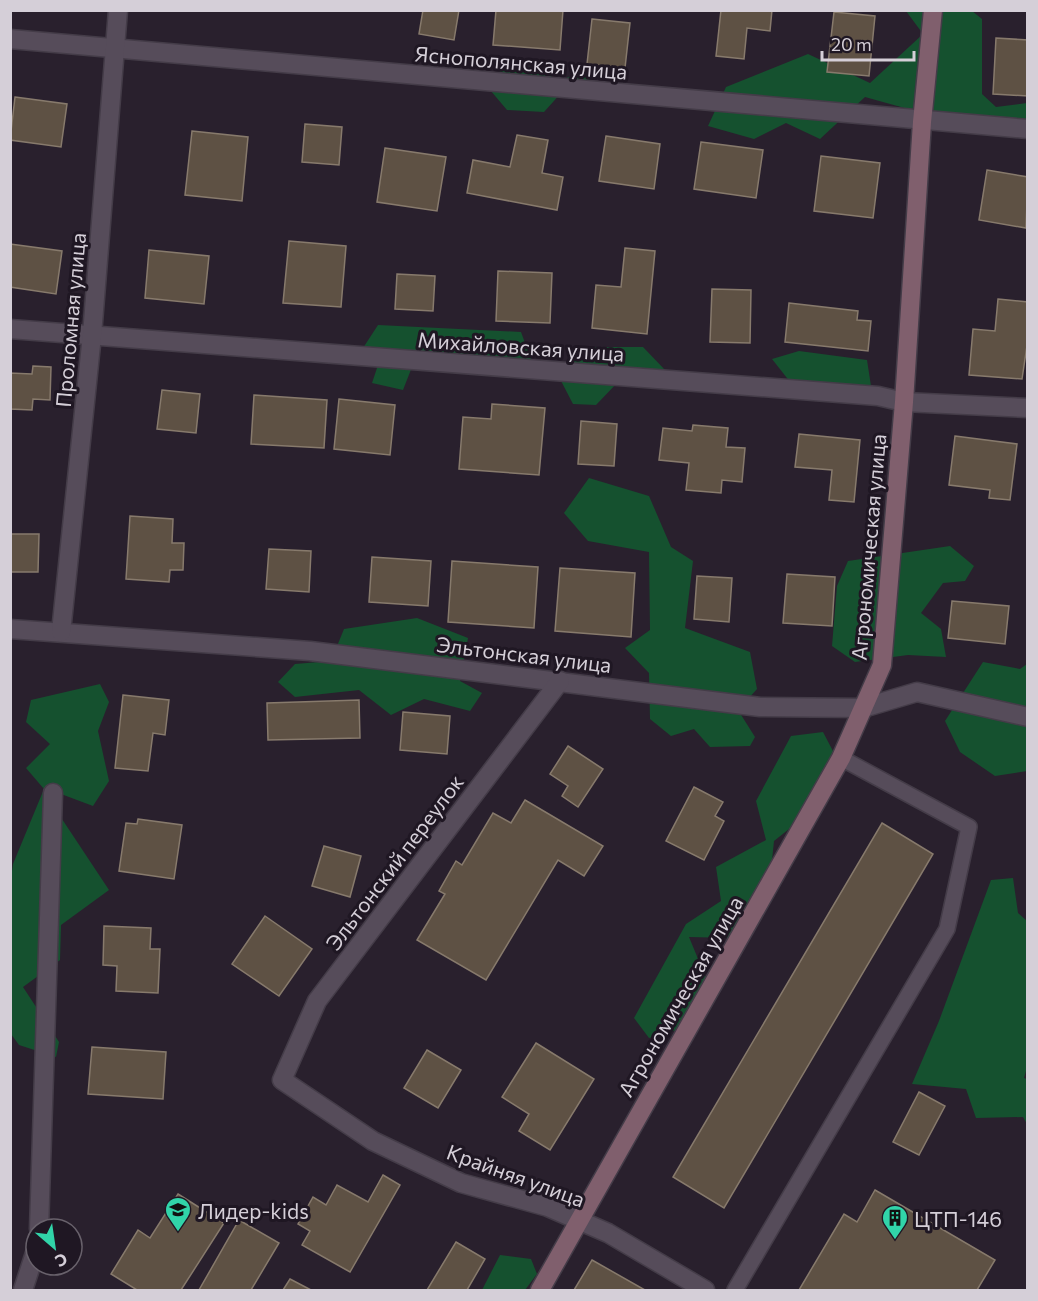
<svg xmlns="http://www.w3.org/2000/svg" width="1038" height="1301" font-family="Commissioner,sans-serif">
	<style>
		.green { fill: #15512f }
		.building { fill: #5e5144; stroke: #877a6c; stroke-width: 1.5 }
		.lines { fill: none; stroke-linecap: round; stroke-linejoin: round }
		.lane-casing { stroke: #443c48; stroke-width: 18 }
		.street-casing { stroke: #443c48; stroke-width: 21 }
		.secondary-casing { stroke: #443c48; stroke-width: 21 }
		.lane { stroke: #564c5a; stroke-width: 15 }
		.street { stroke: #564c5a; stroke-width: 18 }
		.secondary { stroke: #805f6d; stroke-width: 18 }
		.labels { text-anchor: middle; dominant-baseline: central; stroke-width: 6; stroke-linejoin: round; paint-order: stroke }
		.street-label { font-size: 21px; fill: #d5cfd8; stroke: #1f1723 }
		.poi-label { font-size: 21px; fill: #d5cfd8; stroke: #1f1723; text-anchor: start }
	</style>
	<rect width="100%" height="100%" fill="#29202d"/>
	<g class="green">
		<polygon points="906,11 972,11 982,19 982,94 996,107 1027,103 1027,131 991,117 944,119 865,97 820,139 786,123 754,139 708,126 726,87 808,54 870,83 923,34"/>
		<polygon points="508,65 544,68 557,82 580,72 601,89 562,92 544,112 507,110 485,84"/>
		<polygon points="378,325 521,332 532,362 412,367 403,390 372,383 378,365 363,348"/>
		<polygon points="580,347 643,347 666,371 618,382 596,405 573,404 559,377"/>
		<polygon points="799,351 867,360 871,386 842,402 802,397 772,359"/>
		<polygon points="589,478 649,496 671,547 693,561 685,628 750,652 757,689 738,710 755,737 750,746 710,747 694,729 671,736 650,719 649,673 625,648 650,630 649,552 588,541 564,513"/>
		<polygon points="950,546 974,566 965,581 943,583 921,613 941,629 946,657 908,655 855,662 832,646 837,586 848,561"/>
		<polygon points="417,618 468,638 460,681 482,693 470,711 424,699 391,715 359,690 295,697 278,682 295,664 331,661 344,629"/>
		<polygon points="983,662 1020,669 1027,664 1027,771 995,776 960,752 945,721"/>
		<polygon points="100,684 109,702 98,731 109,781 93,806 61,794 60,816 109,890 61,925 60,960 23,987 59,1042 56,1057 19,1045 11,1034 11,878 13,864 44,789 26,768 50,744 26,722 31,700"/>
		<polygon points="823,732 834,753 799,821 774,841 771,870 731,938 689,937 706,978 677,1030 649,1038 634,1018 686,924 721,901 716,867 766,840 756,801 791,736"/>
		<polygon points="1013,878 1018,913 1027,921 1028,1064 1024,1078 1027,1079 1027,1124 1023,1117 976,1118 966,1089 912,1084 939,1021 991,880"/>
		<polygon points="500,1255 531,1259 537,1274 525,1290 482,1290"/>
	</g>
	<g class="building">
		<polygon points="423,10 459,10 454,40 419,34"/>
		<polygon points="496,10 563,10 560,50 493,45"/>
		<polygon points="721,10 772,10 770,31 747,28 744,59 716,56"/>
		<polygon points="834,12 875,16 869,76 827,72"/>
		<polygon points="592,19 630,23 625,68 587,64"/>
		<polygon points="996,38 1028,40 1028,96 993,94"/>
		<polygon points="15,97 67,104 61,147 10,140"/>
		<polygon points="305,124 342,127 339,165 302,162"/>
		<polygon points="192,131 248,137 242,201 185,195"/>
		<polygon points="517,135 548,140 542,173 563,177 557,210 467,193 473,160 510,167"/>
		<polygon points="606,136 660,144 654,189 599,181"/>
		<polygon points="701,142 763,150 756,198 694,189"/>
		<polygon points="385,148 446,157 437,211 377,202"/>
		<polygon points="821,156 880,163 873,218 814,211"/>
		<polygon points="987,170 1028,177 1026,228 979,220"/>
		<polygon points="289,241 346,246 341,307 283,303"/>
		<polygon points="10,244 62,251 56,294 10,287"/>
		<polygon points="625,248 655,251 647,334 592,328 596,285 621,287"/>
		<polygon points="149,250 209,256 204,304 145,298"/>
		<polygon points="498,271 552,273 550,323 496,321"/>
		<polygon points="397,274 435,276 433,311 395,309"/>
		<polygon points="712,289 751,290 750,343 710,342"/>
		<polygon points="998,299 1028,302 1028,339 1022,379 969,375 973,329 995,331"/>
		<polygon points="789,303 858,311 857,320 871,321 868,351 785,342"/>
		<polygon points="33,366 51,367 50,400 33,399 32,410 10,409 10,373 32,374"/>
		<polygon points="162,390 200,394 196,433 157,429"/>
		<polygon points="254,395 327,400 324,448 251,444"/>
		<polygon points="339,399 395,405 390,455 334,449"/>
		<polygon points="492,404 545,408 539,475 459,469 463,417 491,419"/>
		<polygon points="581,421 617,424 614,466 578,464"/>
		<polygon points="693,425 728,428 726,447 745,448 742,482 722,480 721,493 686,490 689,463 659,460 663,428 692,431"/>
		<polygon points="799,434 860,440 854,502 829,500 832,470 795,467"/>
		<polygon points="955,436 1017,444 1010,500 989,498 990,490 949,485"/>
		<polygon points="130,516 173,519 172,543 184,543 183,570 170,570 169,582 126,579"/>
		<polygon points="10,534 39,534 38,572 10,572"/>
		<polygon points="269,549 311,551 309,592 266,589"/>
		<polygon points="372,557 431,561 428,606 369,602"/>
		<polygon points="452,561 538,567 534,628 448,622"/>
		<polygon points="560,568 635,573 631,637 555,631"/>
		<polygon points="787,574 835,577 832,626 783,623"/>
		<polygon points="697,576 732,578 729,622 694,619"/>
		<polygon points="952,601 1009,606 1005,644 948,638"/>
		<polygon points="123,695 169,700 165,735 153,733 148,771 115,768"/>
		<polygon points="359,700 360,738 268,740 267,703"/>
		<polygon points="403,712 450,716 447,754 400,750"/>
		<polygon points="568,746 603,769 578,807 562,796 568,786 550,774"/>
		<polygon points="694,787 723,802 715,816 724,821 704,860 666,841"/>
		<polygon points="525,800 603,846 584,876 558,860 486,980 417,940 445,894 439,891 456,861 462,865 493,813 511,823"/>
		<polygon points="138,819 182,825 174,879 119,871 126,823 137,824"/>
		<polygon points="882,823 933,854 724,1208 673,1177"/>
		<polygon points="324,846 361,856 350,897 312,886"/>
		<polygon points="265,916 312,949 279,996 232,964"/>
		<polygon points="104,926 151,928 150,949 160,949 158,993 116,991 117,966 103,965"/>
		<polygon points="536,1043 594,1079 550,1150 519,1131 529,1114 502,1097"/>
		<polygon points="92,1047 166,1052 163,1099 88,1094"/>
		<polygon points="427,1050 461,1070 438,1108 404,1088"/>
		<polygon points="919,1092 945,1106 919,1155 893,1142"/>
		<polygon points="383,1175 400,1185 350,1272 302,1245 310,1231 298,1224 313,1197 326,1205 337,1185 368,1202"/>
		<polygon points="875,1190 995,1260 977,1290 799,1290 844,1214 857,1222"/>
		<polygon points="178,1194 224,1223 181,1290 137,1290 111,1274 138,1230 150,1238"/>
		<polygon points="239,1220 279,1243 251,1290 199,1290"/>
		<polygon points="456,1242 485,1259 467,1290 427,1290"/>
		<polygon points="592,1260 645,1290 574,1290"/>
		<polygon points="290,1279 311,1290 283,1290"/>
	</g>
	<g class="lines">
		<defs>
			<polyline id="lane" points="735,1290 947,929 969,827 841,758"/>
			<g id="street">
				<polyline points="10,39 1028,129"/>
				<polyline points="10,329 878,396 904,402 1028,408"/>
				<polyline points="10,629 310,651 760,707 863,708 917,692 1028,717"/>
				<polyline points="61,632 92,335 118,10"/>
				<polyline points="560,681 317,1001 282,1080 373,1141 461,1183 548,1207 608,1233 705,1290"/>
				<polyline points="39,1229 53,793"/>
				<polyline points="23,1290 36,1250"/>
			</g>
			<polyline id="secondary" points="540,1290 841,758 882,665 904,402 922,122 933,10"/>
		</defs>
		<use href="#lane" class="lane-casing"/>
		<use href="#street" class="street-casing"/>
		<use href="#secondary" class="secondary-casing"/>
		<use href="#lane" class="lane"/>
		<use href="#street" class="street"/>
		<use href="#secondary" class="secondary"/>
	</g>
	<defs>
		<symbol id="school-pin" viewBox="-11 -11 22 30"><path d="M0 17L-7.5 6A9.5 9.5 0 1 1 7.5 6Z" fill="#31d4a9" stroke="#1f1723"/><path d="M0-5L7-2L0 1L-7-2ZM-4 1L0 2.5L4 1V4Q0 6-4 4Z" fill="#111"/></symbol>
		<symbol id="building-pin" viewBox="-11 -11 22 30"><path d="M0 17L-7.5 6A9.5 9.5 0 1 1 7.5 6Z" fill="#31d4a9" stroke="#1f1723"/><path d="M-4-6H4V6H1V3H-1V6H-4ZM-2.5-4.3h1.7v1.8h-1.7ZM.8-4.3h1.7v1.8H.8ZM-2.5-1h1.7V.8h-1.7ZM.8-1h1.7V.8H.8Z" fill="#111"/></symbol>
	</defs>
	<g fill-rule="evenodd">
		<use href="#school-pin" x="163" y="1195" width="30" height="40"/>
		<use href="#building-pin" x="880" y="1203" width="30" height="40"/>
	</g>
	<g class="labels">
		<g class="street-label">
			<text transform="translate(521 62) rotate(5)">Яснополянская улица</text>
			<text transform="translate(70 320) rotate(-85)">Проломная улица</text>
			<text transform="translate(521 346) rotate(4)">Михайловская улица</text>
			<text transform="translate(868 547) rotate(-85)">Агрономическая улица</text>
			<text transform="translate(524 654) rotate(7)">Эльтонская улица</text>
			<text transform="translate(394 862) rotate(-53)">Эльтонский переулок</text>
			<text transform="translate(680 996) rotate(-60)">Агрономическая улица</text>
			<text transform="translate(516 1175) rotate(20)">Крайняя улица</text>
		</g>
		<g class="poi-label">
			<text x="198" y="1210">Лидер-kids</text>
			<text x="914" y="1218">ЦТП-146</text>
		</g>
	</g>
	<rect width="1038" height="1301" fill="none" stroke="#d5cfd8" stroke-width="24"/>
	<g transform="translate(54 1247) rotate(151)"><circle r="28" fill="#1f1723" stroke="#68616b" stroke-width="1.5"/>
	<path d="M0-4.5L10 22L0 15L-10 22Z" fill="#31d4a9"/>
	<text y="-9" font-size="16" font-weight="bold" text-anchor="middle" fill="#d5cfd8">С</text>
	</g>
	<path d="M822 51v9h92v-9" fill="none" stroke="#d5cfd8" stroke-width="3"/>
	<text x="831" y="51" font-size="18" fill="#d5cfd8" stroke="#1f1723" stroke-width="4.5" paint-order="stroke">20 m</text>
</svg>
